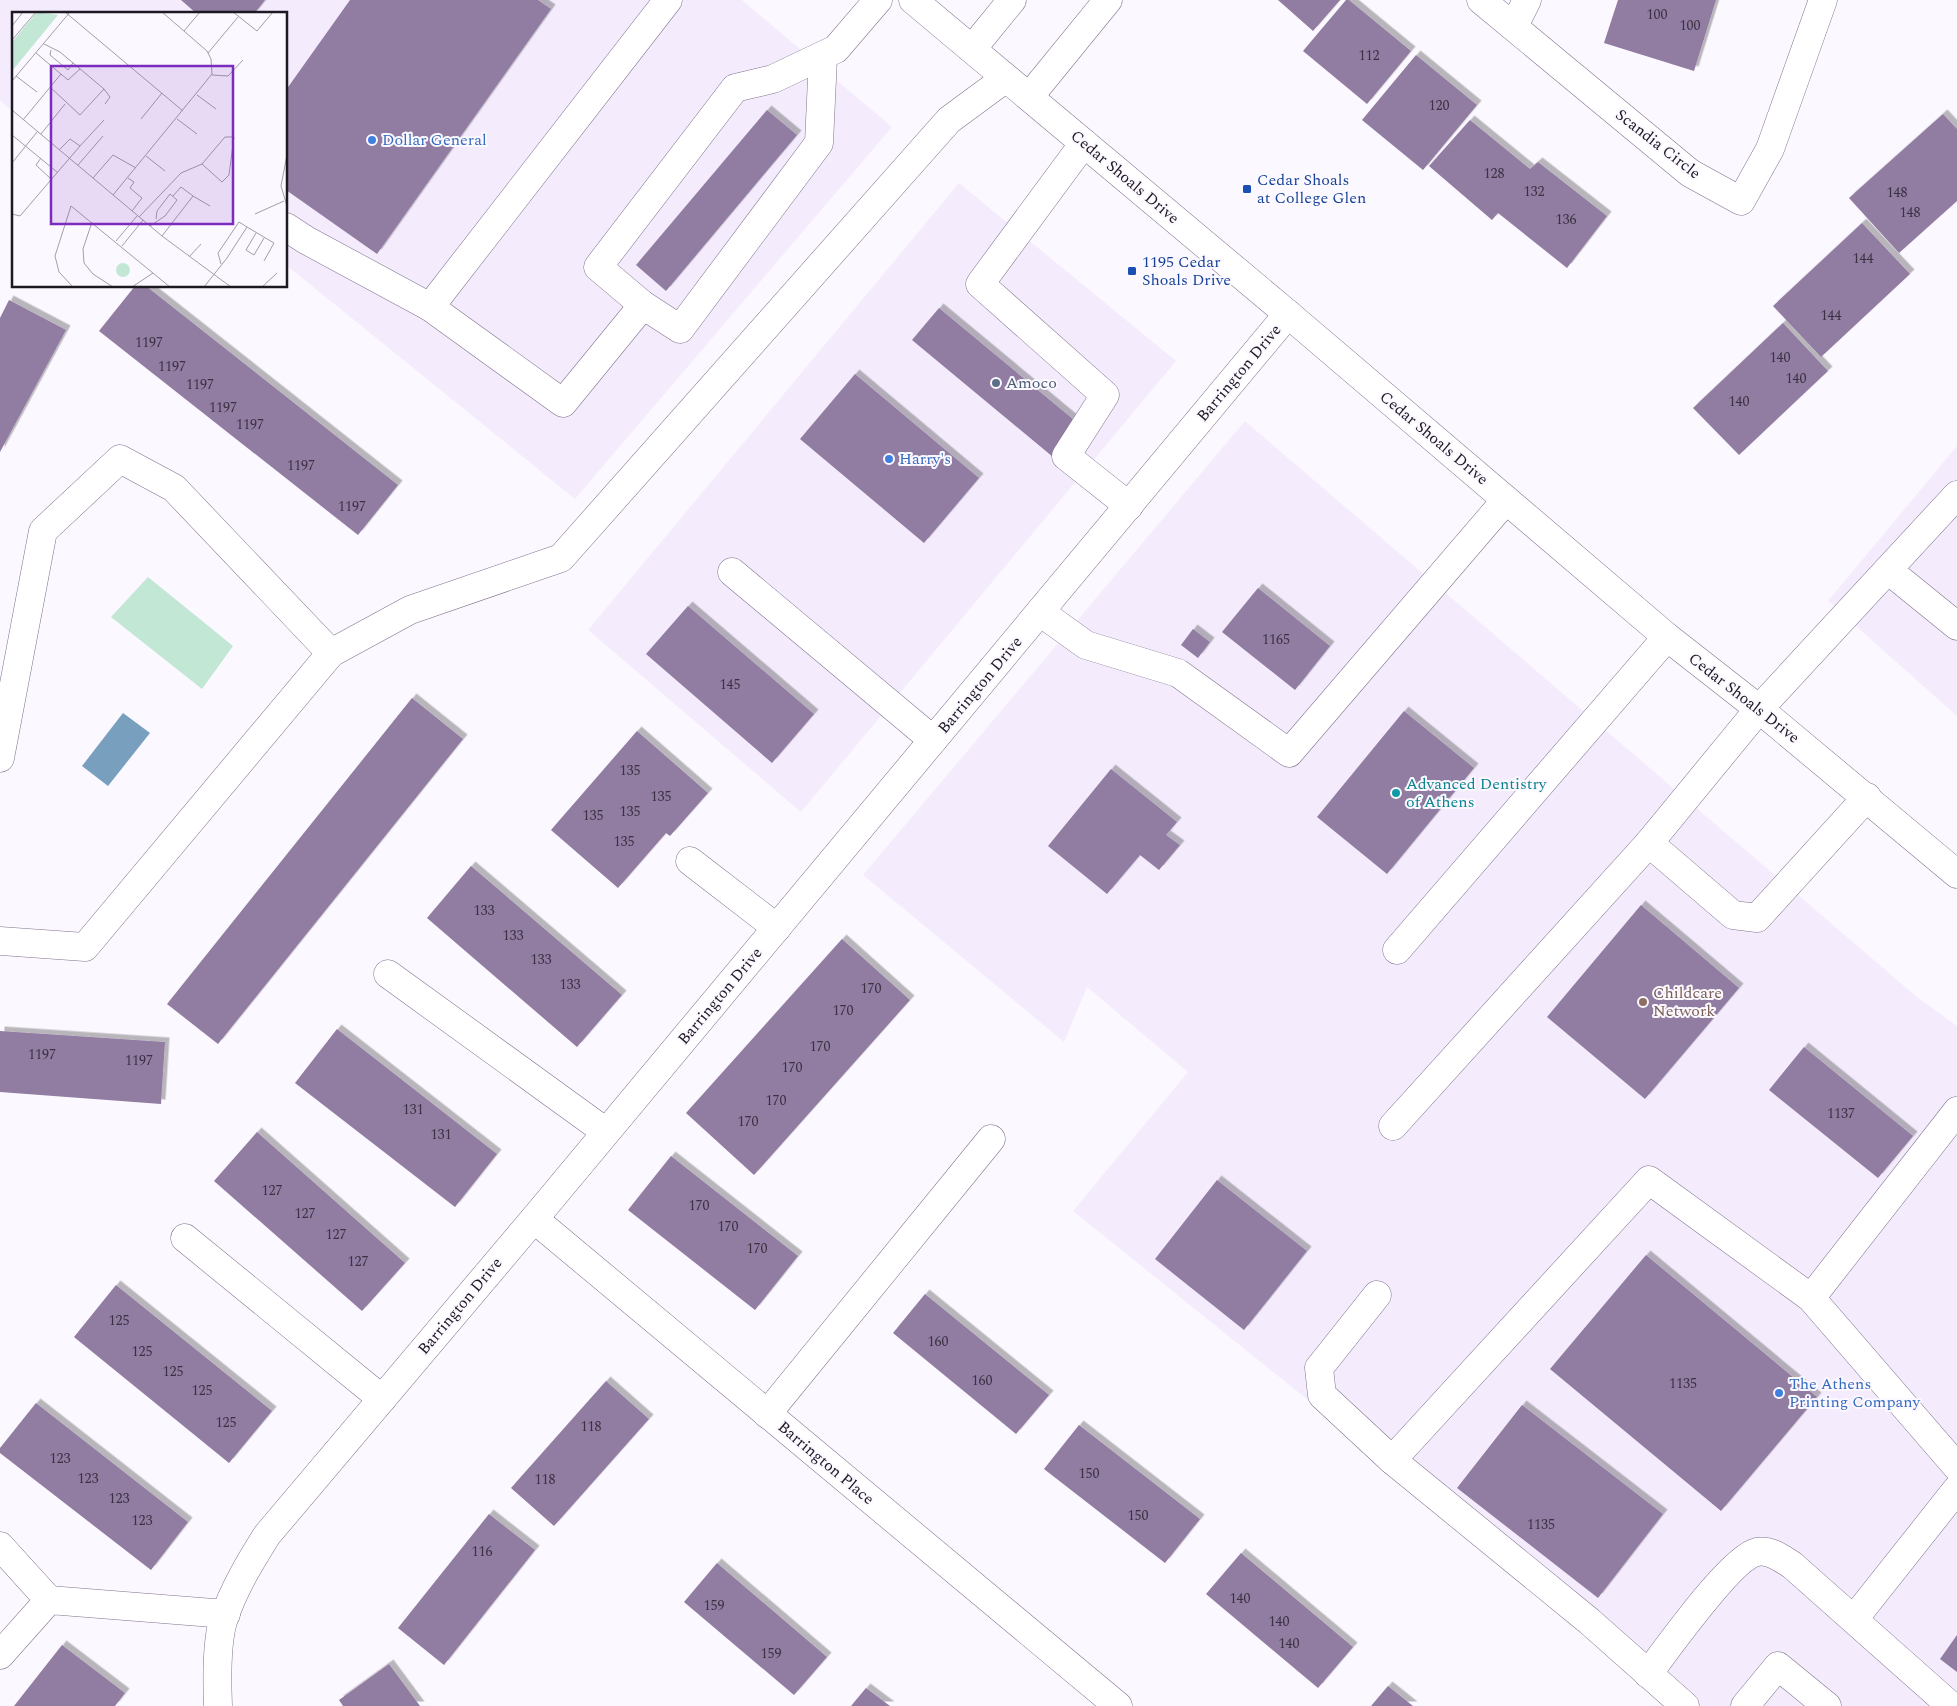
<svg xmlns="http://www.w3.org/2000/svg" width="1957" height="1706" font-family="Spectral,serif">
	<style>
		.built { fill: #f4ecfc }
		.green { fill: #c2e7d5 }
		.water { fill: #799fbe }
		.building { fill: #917ba2; filter: url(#shadow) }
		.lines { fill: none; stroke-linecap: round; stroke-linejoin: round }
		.minor-casing { stroke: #81718e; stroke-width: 29 }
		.minor { stroke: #fff; stroke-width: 28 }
		.shop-dot { fill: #3f7fe0; stroke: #fcf8ff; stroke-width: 2 }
		.transit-dot { fill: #1a4fb4; stroke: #fcf8ff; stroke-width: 2 }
		.service-dot { fill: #5c6f8a; stroke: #fcf8ff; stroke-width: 2 }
		.culture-dot { fill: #0f9aa8; stroke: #fcf8ff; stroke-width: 2 }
		.education-dot { fill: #8d6e63; stroke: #fcf8ff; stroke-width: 2 }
		.labels { text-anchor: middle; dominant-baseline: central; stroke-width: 4; stroke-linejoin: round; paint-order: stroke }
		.number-label { font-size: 14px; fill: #3b3143 }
		.shop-label { font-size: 16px; fill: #366cbe; stroke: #fcf8ff; text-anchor: start }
		.street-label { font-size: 16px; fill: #1e1823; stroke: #fcf8ff }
		.transit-label { font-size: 16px; fill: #164399; stroke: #fcf8ff; text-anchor: start }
		.service-label { font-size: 16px; fill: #4e5e75; stroke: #fcf8ff; text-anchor: start }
		.culture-label { font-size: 16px; fill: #0d838f; stroke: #fcf8ff; text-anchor: start }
		.education-label { font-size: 16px; fill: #785e54; stroke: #fcf8ff; text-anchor: start }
		.inset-road { fill: none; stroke: #a39ea7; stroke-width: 1 }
		.view { fill: #7b2cbf; fill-opacity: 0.15; stroke: #7b2cbf; stroke-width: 2.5 }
		.inset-edge { fill: none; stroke: #1e1823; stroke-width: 2.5 }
	</style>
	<defs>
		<filter id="shadow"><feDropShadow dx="4.5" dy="-4.5" stdDeviation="0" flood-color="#0004"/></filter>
	</defs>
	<rect width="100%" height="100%" fill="#fcf8ff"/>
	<g class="built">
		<polygon points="0,0 742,0 892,127 575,499 286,265 286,14 14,14 14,112 0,101"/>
		<polygon points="959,183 1176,361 801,812 588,630"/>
		<polygon points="1245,421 1917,997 1957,1026 1957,1706 1688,1706 1073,1211 1188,1072 1087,987 1064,1042 863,875"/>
		<polygon points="1957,446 1957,716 1828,601"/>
	</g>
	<polygon class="green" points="148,577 233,646 202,689 111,617"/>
	<polygon class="water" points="123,713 150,733 108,786 82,766"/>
	<g class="building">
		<polygon points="181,0 265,0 254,14 197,14"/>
		<polygon points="350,0 538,0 551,9 377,254 286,190 286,90"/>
		<polygon points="1278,0 1340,0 1313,31"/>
		<polygon points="1346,0 1349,0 1411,51 1367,104 1303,51"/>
		<polygon points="1618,0 1716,0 1694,71 1604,43"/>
		<polygon points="1416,55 1477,105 1423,170 1362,120"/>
		<polygon points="767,110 797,135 666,291 636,265"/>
		<polygon points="1943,114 1957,129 1957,201 1899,253 1849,198"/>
		<polygon points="1470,120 1530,169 1538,162 1607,216 1567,268 1498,213 1492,220 1429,166"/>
		<polygon points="1862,223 1910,274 1821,357 1773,306"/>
		<polygon points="135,286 146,286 398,485 358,535 99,331"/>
		<polygon points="9,300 66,330 0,452 0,318"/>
		<polygon points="939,308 1080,425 1053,457 912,340"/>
		<polygon points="1783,323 1828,371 1739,455 1693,408"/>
		<polygon points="855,374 979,478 924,543 800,439"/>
		<polygon points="1258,588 1330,646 1295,690 1222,632"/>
		<polygon points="688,606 814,714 772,763 646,654"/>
		<polygon points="1193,629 1210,642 1198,658 1181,645"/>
		<polygon points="412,698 463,739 218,1044 167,1004"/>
		<polygon points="1404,711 1474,768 1387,874 1317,817"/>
		<polygon points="637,731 708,793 670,836 666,833 618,888 551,830"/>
		<polygon points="1111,769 1177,822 1166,835 1180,845 1159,870 1140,855 1107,894 1048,846"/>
		<polygon points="471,866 622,995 577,1047 427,918"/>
		<polygon points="1641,905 1739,988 1645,1099 1547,1017"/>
		<polygon points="842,939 910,1000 754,1175 686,1113"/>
		<polygon points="337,1029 497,1154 455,1207 295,1083"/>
		<polygon points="0,1031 165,1042 161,1104 0,1092"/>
		<polygon points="1804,1047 1913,1136 1878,1178 1769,1090"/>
		<polygon points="257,1132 405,1263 362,1311 214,1181"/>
		<polygon points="671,1156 798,1256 755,1310 628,1210"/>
		<polygon points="1217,1180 1307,1251 1244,1330 1155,1259"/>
		<polygon points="1646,1255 1817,1397 1721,1511 1550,1369"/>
		<polygon points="116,1285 272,1411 229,1463 74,1337"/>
		<polygon points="925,1294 1049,1395 1016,1434 893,1333"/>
		<polygon points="606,1381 649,1419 554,1526 511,1488"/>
		<polygon points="36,1403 188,1522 151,1570 0,1453 0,1448"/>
		<polygon points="1522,1405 1663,1514 1598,1598 1457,1488"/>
		<polygon points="1079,1425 1200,1519 1165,1563 1044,1469"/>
		<polygon points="489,1514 535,1550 444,1665 398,1628"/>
		<polygon points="1241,1553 1353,1647 1318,1688 1206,1594"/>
		<polygon points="717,1563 827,1657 794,1695 684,1602"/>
		<polygon points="1957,1635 1957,1672 1940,1659"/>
		<polygon points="62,1645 125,1693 115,1706 14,1706"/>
		<polygon points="389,1664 420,1706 343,1706 339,1700"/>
		<polygon points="1388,1686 1413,1706 1371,1706"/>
		<polygon points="866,1688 890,1706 851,1706"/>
	</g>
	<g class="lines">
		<defs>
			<g id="minor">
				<polyline points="913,0 1288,314 1667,637 1759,709 1957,874"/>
				<polyline points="1481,0 1690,173 1741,201 1770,149 1823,0"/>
				<polyline points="1514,26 1527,0"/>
				<polyline points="972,49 1012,0"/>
				<polyline points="823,57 819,143 680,329 643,305 598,267 735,88 773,79 836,49 878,0"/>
				<polyline points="1029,97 1108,0"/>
				<polyline points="1084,143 980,284 1105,395 1066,456 1129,506"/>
				<polyline points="286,227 306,240 430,307"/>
				<polyline points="643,305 563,403 430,307 668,0"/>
				<polyline points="1888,570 1957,626"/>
				<polyline points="732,572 933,740"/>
				<polyline points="1040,612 1086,645 1178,673 1289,753 1506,500"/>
				<polyline points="0,758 43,531 120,459 174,488 331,653"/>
				<polyline points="1867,797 1757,918 1733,915 1649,843 1759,709 1957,495"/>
				<polyline points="690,861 777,928"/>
				<polyline points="0,941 85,947 331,653 410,610 561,558 949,120 1006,78"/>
				<polyline points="1397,950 1667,637"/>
				<polyline points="388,974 606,1132"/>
				<polyline points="1393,1126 1649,843"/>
				<polyline points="534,1219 1118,1706"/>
				<polyline points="185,1238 382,1399"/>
				<polyline points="1377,1295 1319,1368 1322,1395 1392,1460"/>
				<polyline points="1811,1298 1957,1111"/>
				<polyline points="767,1414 991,1139"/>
				<polyline points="0,1546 49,1600"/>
				<polyline points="1854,1619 1957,1489"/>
				<polyline points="0,1655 49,1600 226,1614"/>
				<path d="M1648,1674C1666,1650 1732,1557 1757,1552C1770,1549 1782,1559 1792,1565L1951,1706"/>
				<path d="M218,1706C217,1681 216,1645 223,1621C233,1590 250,1562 267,1535L534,1219L1288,314"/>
				<polyline points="1685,1706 1589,1621 1392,1460 1649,1180 1811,1298 1957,1467"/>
				<polyline points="1745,1706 1778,1666 1827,1706"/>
			</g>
		</defs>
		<use href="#minor" class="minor-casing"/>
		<use href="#minor" class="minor"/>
	</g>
	<g class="shop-dot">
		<circle cx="372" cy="140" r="5"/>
		<circle cx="889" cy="459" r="5"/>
		<circle cx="1779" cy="1393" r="5"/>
	</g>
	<g class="transit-dot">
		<rect x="1242" y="184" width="10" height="10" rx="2.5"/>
		<rect x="1127" y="266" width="10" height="10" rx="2.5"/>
	</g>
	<circle class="service-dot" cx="996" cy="383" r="5"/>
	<circle class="culture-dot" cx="1396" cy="793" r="5"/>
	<circle class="education-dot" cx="1643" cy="1002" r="5"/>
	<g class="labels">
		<g class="number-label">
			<text x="1657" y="14">100</text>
			<text x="1690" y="25">100</text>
			<text x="1369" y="55">112</text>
			<text x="1439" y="105">120</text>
			<text x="1494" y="173">128</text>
			<text x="1534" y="191">132</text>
			<text x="1897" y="192">148</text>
			<text x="1910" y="212">148</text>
			<text x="1566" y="219">136</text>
			<text x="1863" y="258">144</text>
			<text x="1831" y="315">144</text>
			<text x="149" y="342">1197</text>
			<text x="1780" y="357">140</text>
			<text x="172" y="366">1197</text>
			<text x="1796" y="378">140</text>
			<text x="200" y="384">1197</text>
			<text x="1739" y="401">140</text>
			<text x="223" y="407">1197</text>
			<text x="250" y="424">1197</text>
			<text x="301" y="465">1197</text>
			<text x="352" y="506">1197</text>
			<text x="1276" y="639">1165</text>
			<text x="730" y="684">145</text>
			<text x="630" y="770">135</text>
			<text x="661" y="796">135</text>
			<text x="630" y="811">135</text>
			<text x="593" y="815">135</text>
			<text x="624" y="841">135</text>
			<text x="484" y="910">133</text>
			<text x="513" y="935">133</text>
			<text x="541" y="959">133</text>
			<text x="570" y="984">133</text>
			<text x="871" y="988">170</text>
			<text x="843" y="1010">170</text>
			<text x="820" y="1046">170</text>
			<text x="42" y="1054">1197</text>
			<text x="139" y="1060">1197</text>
			<text x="792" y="1067">170</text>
			<text x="776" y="1100">170</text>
			<text x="413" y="1109">131</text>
			<text x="1841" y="1113">1137</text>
			<text x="748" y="1121">170</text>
			<text x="441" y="1134">131</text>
			<text x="272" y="1190">127</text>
			<text x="699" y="1205">170</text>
			<text x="305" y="1213">127</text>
			<text x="728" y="1226">170</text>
			<text x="336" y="1234">127</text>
			<text x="757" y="1248">170</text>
			<text x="358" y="1261">127</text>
			<text x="119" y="1320">125</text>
			<text x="938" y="1341">160</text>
			<text x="142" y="1351">125</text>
			<text x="173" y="1371">125</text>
			<text x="982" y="1380">160</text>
			<text x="1683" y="1383">1135</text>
			<text x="202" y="1390">125</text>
			<text x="226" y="1422">125</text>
			<text x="591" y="1426">118</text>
			<text x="60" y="1458">123</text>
			<text x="1089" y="1473">150</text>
			<text x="88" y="1478">123</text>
			<text x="545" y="1479">118</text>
			<text x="119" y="1498">123</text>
			<text x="1138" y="1515">150</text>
			<text x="142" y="1520">123</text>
			<text x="1541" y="1524">1135</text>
			<text x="482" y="1551">116</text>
			<text x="1240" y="1598">140</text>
			<text x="714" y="1605">159</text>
			<text x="1279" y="1621">140</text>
			<text x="1289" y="1643">140</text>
			<text x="771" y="1653">159</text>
		</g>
		<g class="shop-label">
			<text x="382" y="140">Dollar General</text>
			<text x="899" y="459">Harry's</text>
			<text x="1789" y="1384">The Athens<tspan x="1789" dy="18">Printing Company</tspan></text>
		</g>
		<g class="street-label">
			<text transform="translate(1658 144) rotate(38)">Scandia Circle</text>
			<text transform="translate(1125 177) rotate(40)">Cedar Shoals Drive</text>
			<text transform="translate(1239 373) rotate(-50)">Barrington Drive</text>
			<text transform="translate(1434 438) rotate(40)">Cedar Shoals Drive</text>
			<text transform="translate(980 685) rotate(-50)">Barrington Drive</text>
			<text transform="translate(1744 698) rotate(38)">Cedar Shoals Drive</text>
			<text transform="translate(720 996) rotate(-50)">Barrington Drive</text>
			<text transform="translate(460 1306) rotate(-50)">Barrington Drive</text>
			<text transform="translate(826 1463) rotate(40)">Barrington Place</text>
		</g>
		<g class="transit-label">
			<text x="1257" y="180">Cedar Shoals<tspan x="1257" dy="18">at College Glen</tspan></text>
			<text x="1142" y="262">1195 Cedar<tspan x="1142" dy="18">Shoals Drive</tspan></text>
		</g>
		<g class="service-label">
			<text x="1006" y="383">Amoco</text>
		</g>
		<g class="culture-label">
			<text x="1406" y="784">Advanced Dentistry<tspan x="1406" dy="18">of Athens</tspan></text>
		</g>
		<g class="education-label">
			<text x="1653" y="993">Childcare<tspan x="1653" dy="18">Network</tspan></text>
		</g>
	</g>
	<g transform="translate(12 12)">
		<rect width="275" height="275" fill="#fcf8ff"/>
		<path d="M25,0L46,3L0,59V30ZM104 258a7 7 0 1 1 14 0a7 7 0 1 1-14 0Z" fill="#c2e7d5"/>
		<path class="inset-road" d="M53,0L171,99M221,0L245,19L261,0M0,14L11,0M172,19L188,0M0,28L24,0M32,32L48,40L92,77L68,103L38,75M39,38L38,43L56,58L61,51M24,41L56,68L68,57M196,41L226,5M200,63L216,64L231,48M4,64L25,80M0,69L58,0M92,77L98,85L93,92M185,83L204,97M0,98L150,224L219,275M129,107L150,81M165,107L185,122M11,108L49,62M29,122L53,92M0,123L45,160M68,134L92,108M275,143L269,174L275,194M134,144L153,159M29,146L24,153L39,167M0,151L25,120M66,153L91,124M81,166L101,143L124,156M116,166L122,170L118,176L130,186L120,199M101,183L200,62L199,47L195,39L150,0M181,184L198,194M0,202L8,204L68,134L58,127L47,138M243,202L272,189M127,205L169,161L190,152L213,125H222L217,163L210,170L190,152M80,210L71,237L72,251L81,262L101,275M138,214L153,204L165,188L158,182L145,199L144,207M235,215L262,231L252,249M244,221L234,238L242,243L252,226M150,224L181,184L169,175L161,184M104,229L125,204M110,234L131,208M177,245L189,232M61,275L47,260L43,244L59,194L158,275M120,275L141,261M192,275L215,246L235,215L227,210L206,241L209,252M250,275L265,261"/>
		<path class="view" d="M39,54H221V212H39Z"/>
		<rect width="275" height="275" class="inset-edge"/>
	</g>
</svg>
